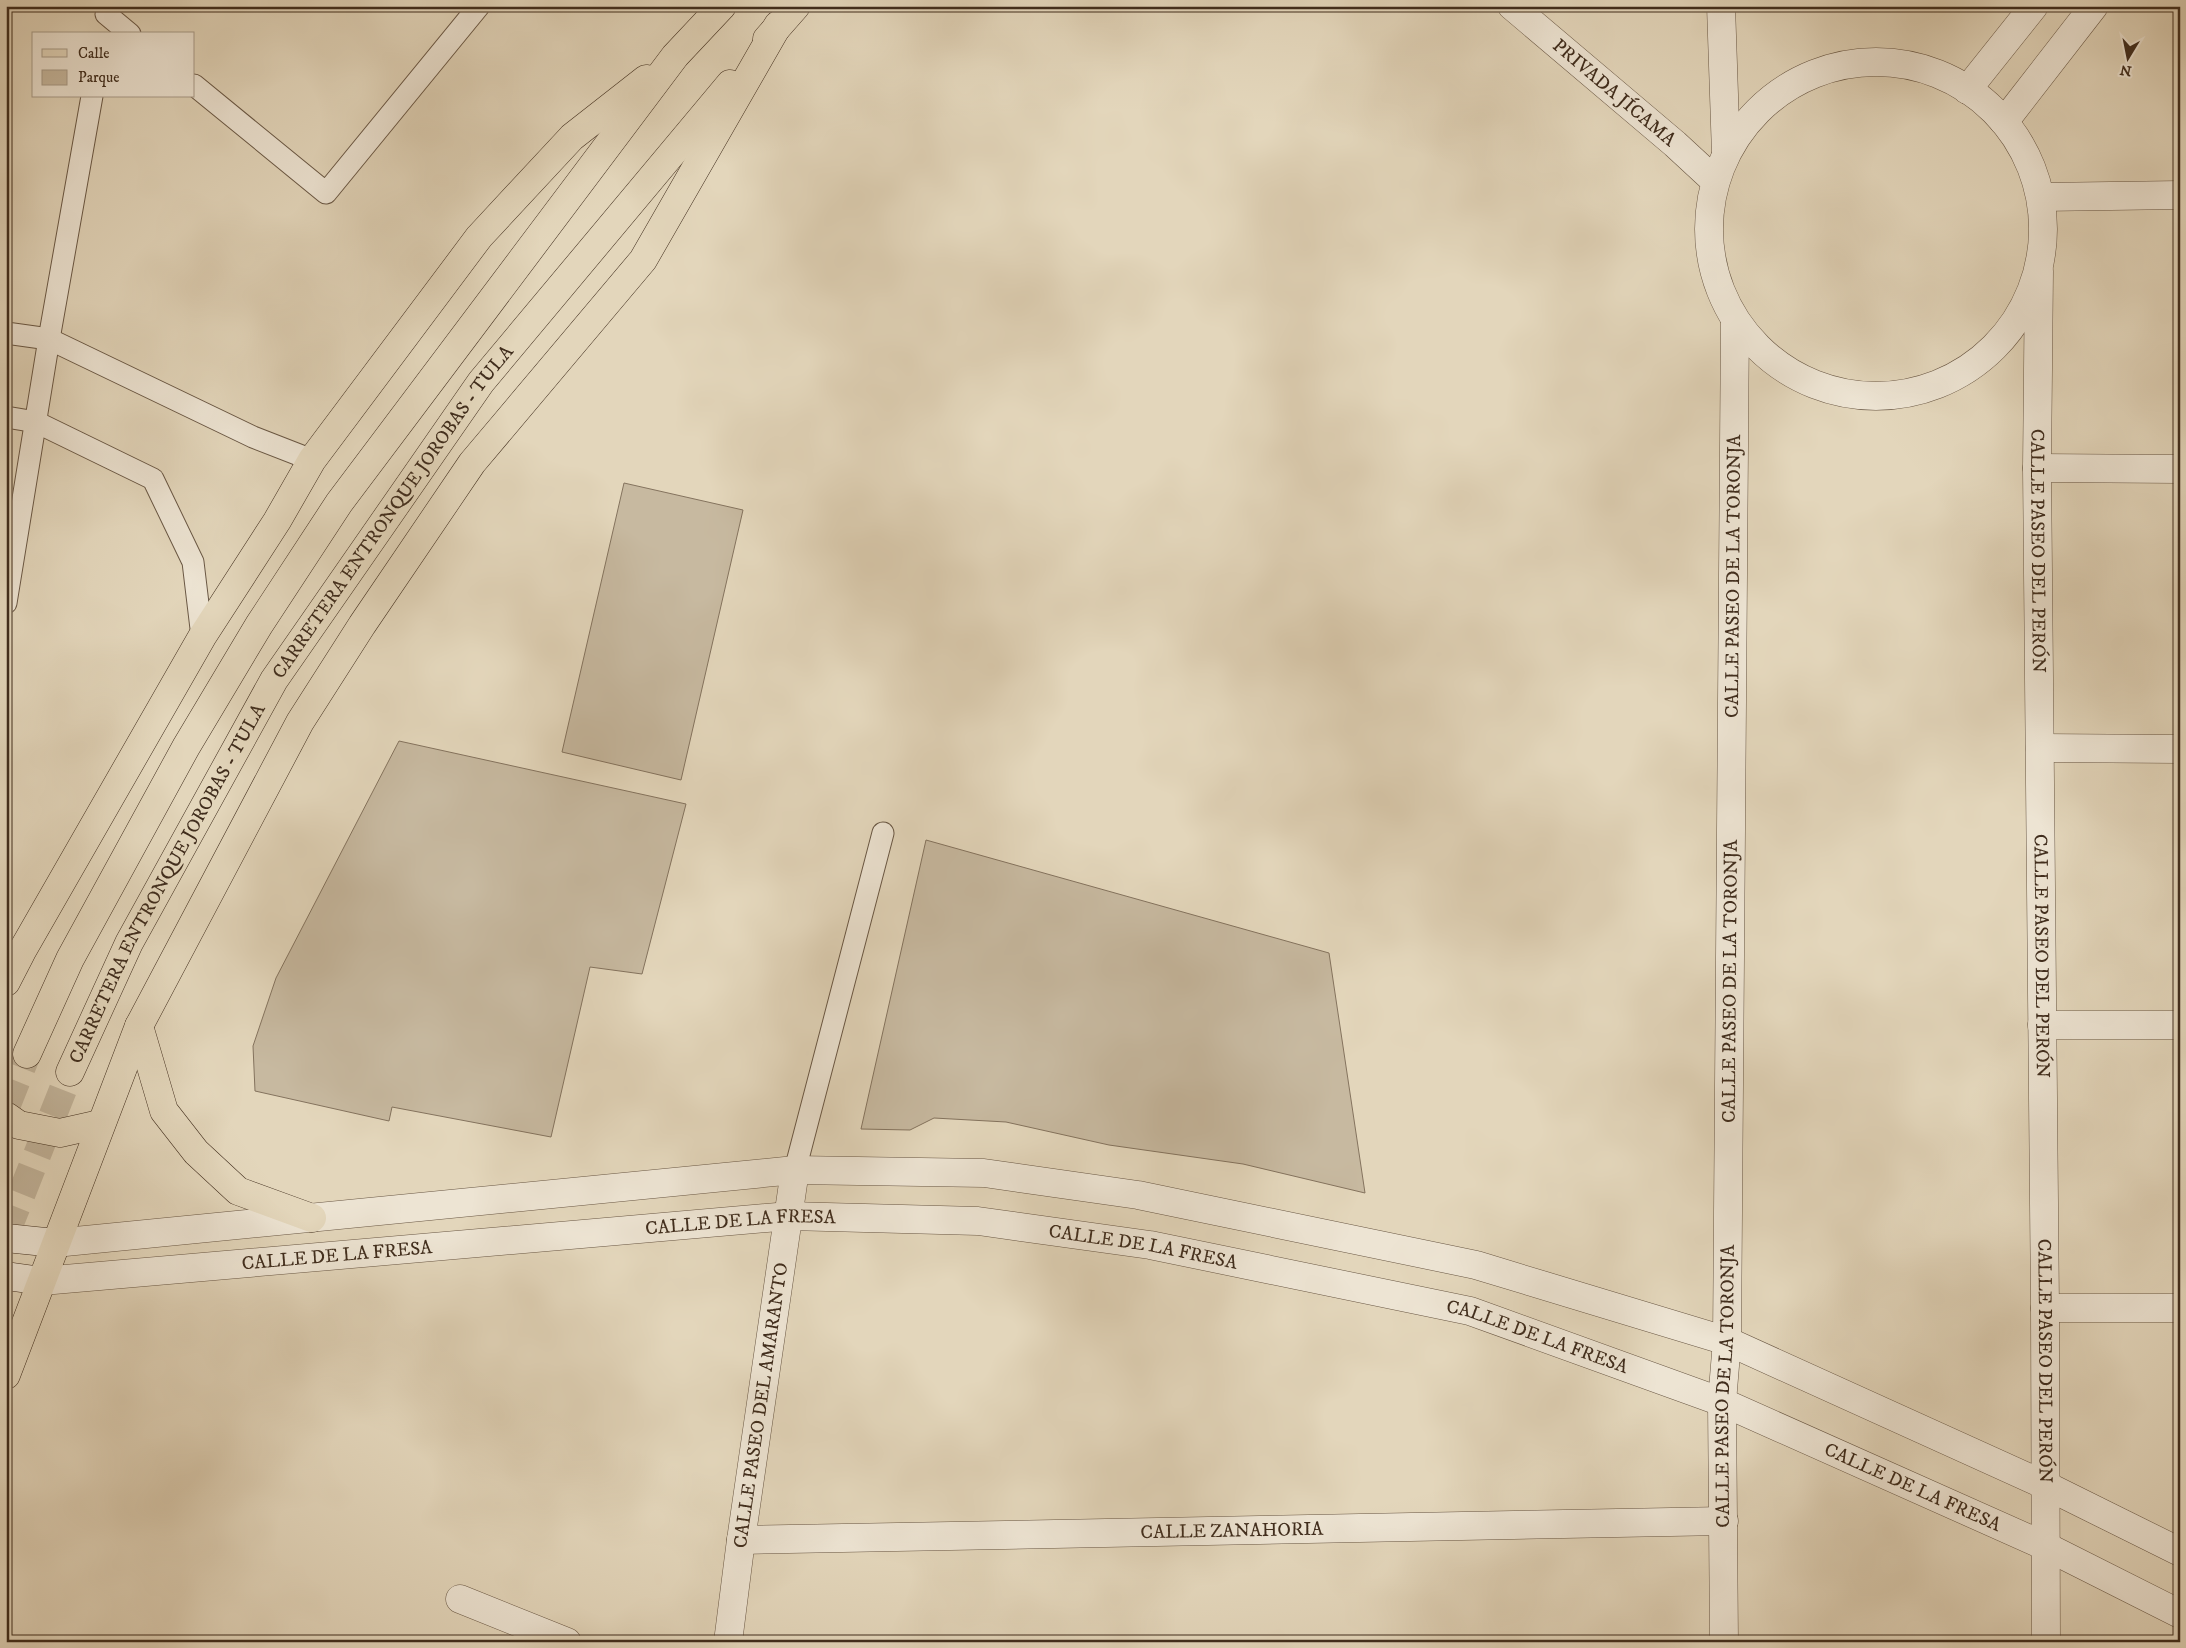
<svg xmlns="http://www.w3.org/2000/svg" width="2186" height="1648" font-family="'IM FELL DW Pica',serif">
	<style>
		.green { fill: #c7b9a0; stroke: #84735e }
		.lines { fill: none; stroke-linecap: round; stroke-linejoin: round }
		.primary-tunnel { stroke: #c2b49b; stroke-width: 28; stroke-dasharray: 28 14; stroke-linecap: butt }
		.service-casing { stroke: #695744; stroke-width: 23 }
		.minor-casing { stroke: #695744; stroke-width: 29 }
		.tertiary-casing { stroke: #695744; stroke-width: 29 }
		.secondary-casing { stroke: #402d1d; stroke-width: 29 }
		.primary-casing { stroke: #402d1d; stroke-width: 29 }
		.service { stroke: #ede4d3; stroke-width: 21 }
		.minor { stroke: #ede4d3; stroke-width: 28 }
		.tertiary { stroke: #ede4d3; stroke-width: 28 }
		.secondary { stroke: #ede4d3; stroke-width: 28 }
		.primary { stroke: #e3d6bb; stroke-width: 28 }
		.labels { text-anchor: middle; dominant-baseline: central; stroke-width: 4; stroke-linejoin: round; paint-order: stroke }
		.street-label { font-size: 19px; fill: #402d1d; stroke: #ede4d3 }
	</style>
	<rect width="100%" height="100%" fill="#e3d6bb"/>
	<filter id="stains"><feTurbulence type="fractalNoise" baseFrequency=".004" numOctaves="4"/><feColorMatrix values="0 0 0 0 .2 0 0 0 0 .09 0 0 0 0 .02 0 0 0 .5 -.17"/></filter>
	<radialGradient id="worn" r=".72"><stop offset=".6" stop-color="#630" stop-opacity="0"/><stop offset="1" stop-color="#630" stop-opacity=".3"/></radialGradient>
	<g class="green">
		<polygon points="624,483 743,510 681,780 562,752"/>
		<polygon points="399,741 686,804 642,974 590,967 551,1137 392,1107 389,1121 255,1091 253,1046 276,978"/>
		<polygon points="926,840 1329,953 1365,1193 1243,1164 1109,1145 1006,1122 934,1118 910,1130 861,1129"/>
	</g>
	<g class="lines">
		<g class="primary-tunnel">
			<polyline points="6,1107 27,1054"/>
			<polyline points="6,1233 70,1072"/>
		</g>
		<defs>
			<g id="service">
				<polyline points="106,14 130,34"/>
				<polyline points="194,85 326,193 479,6"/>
				<polyline points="6,333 49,339 253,437 312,460"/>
				<polyline points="6,417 36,422 153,479 193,562 202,637"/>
				<polyline points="6,603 49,339 92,96"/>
				<polyline points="795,1170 883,833"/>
			</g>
			<g id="minor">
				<path id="s1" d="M1512,6L1675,144L1715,181"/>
				<polyline points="1721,6 1726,154"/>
				<polyline points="2041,197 2180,195"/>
				<polyline points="2037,468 2180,469"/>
				<polyline points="2040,748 2180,749"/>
				<polyline points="2042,1025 2180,1025"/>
				<polyline points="2045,1308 2180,1308"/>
				<path id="s2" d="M741,1540L1724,1521"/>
				<polyline points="460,1599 567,1642"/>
				<path id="s3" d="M728,1642L741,1540L795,1170"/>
			</g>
			<g id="tertiary">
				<circle cx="1876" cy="229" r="167"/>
				<polyline points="1967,90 2034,6"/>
				<polyline points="2004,122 2094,6"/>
				<path id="s4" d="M2039,271L2037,468L2045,1308L2046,1642"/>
				<polyline points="55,1243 795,1170 984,1173 1138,1195 1476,1265 1727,1341 2047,1486 2180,1552"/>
				<path id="s5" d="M42,1281L789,1216L978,1221L1150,1245L1470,1311L1722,1402L2045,1546L2180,1614"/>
				<path id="s6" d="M1724,1642L1722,1402L1727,1341L1735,320"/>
			</g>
			<g id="secondary">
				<polyline points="6,1238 55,1243"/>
				<polyline points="6,1276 42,1281"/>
			</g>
			<g id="primary">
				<polyline points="767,39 796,6"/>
				<polyline points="6,982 22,951 202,637 277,521 312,460 479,237 572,137 646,79"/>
				<polyline points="139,1026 164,1111 196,1152 238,1191 312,1218"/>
				<polyline points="27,1054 70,959 186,747 259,625 339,503 675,56 722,6"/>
				<path id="s7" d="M70,1072L129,943L274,680L481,382L730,84"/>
				<polyline points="6,1116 19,1125 60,1133 100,1124"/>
				<polyline points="6,1375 139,1026 300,722 362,625 472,463 643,260 778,25"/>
			</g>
		</defs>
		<use href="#service" class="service-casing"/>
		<use href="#minor" class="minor-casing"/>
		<use href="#tertiary" class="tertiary-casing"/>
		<use href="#secondary" class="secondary-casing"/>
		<use href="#primary" class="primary-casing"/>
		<use href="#service" class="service"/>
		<use href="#minor" class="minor"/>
		<use href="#tertiary" class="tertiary"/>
		<use href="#secondary" class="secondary"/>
		<use href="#primary" class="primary"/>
	</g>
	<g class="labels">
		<g class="street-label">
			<text stroke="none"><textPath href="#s1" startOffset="134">PRIVADA JÍCAMA</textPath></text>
			<text stroke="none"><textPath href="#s7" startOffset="648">CARRETERA ENTRONQUE JOROBAS - TULA</textPath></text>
			<text stroke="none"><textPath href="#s4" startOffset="280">CALLE PASEO DEL PERÓN</textPath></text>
			<text stroke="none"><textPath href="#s6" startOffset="1066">CALLE PASEO DE LA TORONJA</textPath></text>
			<text stroke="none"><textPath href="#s7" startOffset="212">CARRETERA ENTRONQUE JOROBAS - TULA</textPath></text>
			<text stroke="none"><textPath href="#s4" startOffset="685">CALLE PASEO DEL PERÓN</textPath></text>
			<text stroke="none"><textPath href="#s6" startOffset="661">CALLE PASEO DE LA TORONJA</textPath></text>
			<text stroke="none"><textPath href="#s5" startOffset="701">CALLE DE LA FRESA</textPath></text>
			<text stroke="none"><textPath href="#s5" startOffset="1106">CALLE DE LA FRESA</textPath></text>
			<text stroke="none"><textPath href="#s5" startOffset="296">CALLE DE LA FRESA</textPath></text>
			<text stroke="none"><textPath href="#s5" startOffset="1511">CALLE DE LA FRESA</textPath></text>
			<text stroke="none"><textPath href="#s4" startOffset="1090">CALLE PASEO DEL PERÓN</textPath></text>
			<text stroke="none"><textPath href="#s6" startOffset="256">CALLE PASEO DE LA TORONJA</textPath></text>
			<text stroke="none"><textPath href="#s3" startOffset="239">CALLE PASEO DEL AMARANTO</textPath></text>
			<text stroke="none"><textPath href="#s5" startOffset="1916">CALLE DE LA FRESA</textPath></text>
			<text stroke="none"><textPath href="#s2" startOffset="491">CALLE ZANAHORIA</textPath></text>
		</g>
	</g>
	<rect width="2186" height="1648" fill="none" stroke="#e3d6bb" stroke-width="25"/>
	<rect x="8" y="8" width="2171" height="1633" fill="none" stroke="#402d1d" stroke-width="2.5"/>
	<rect x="12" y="12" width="2161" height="1623" fill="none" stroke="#402d1d"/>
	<rect x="32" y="32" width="162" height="65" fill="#ede4d3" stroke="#a89b8a"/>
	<rect x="42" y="49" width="25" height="8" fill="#e3d6bb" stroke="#a89b8a"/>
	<text x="78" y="58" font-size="15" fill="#402d1d">Calle</text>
	<rect x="42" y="70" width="25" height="15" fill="#c7b9a0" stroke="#a89b8a"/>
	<text x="78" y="82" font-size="15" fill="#402d1d">Parque</text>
	<g transform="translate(2128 58) rotate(190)" stroke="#ede4d3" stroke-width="4" paint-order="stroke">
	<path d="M0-4L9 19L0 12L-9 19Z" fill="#402d1d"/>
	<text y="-8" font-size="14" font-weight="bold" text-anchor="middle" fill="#402d1d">N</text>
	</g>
	<rect width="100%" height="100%" filter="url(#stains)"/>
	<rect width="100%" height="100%" fill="url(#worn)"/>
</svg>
